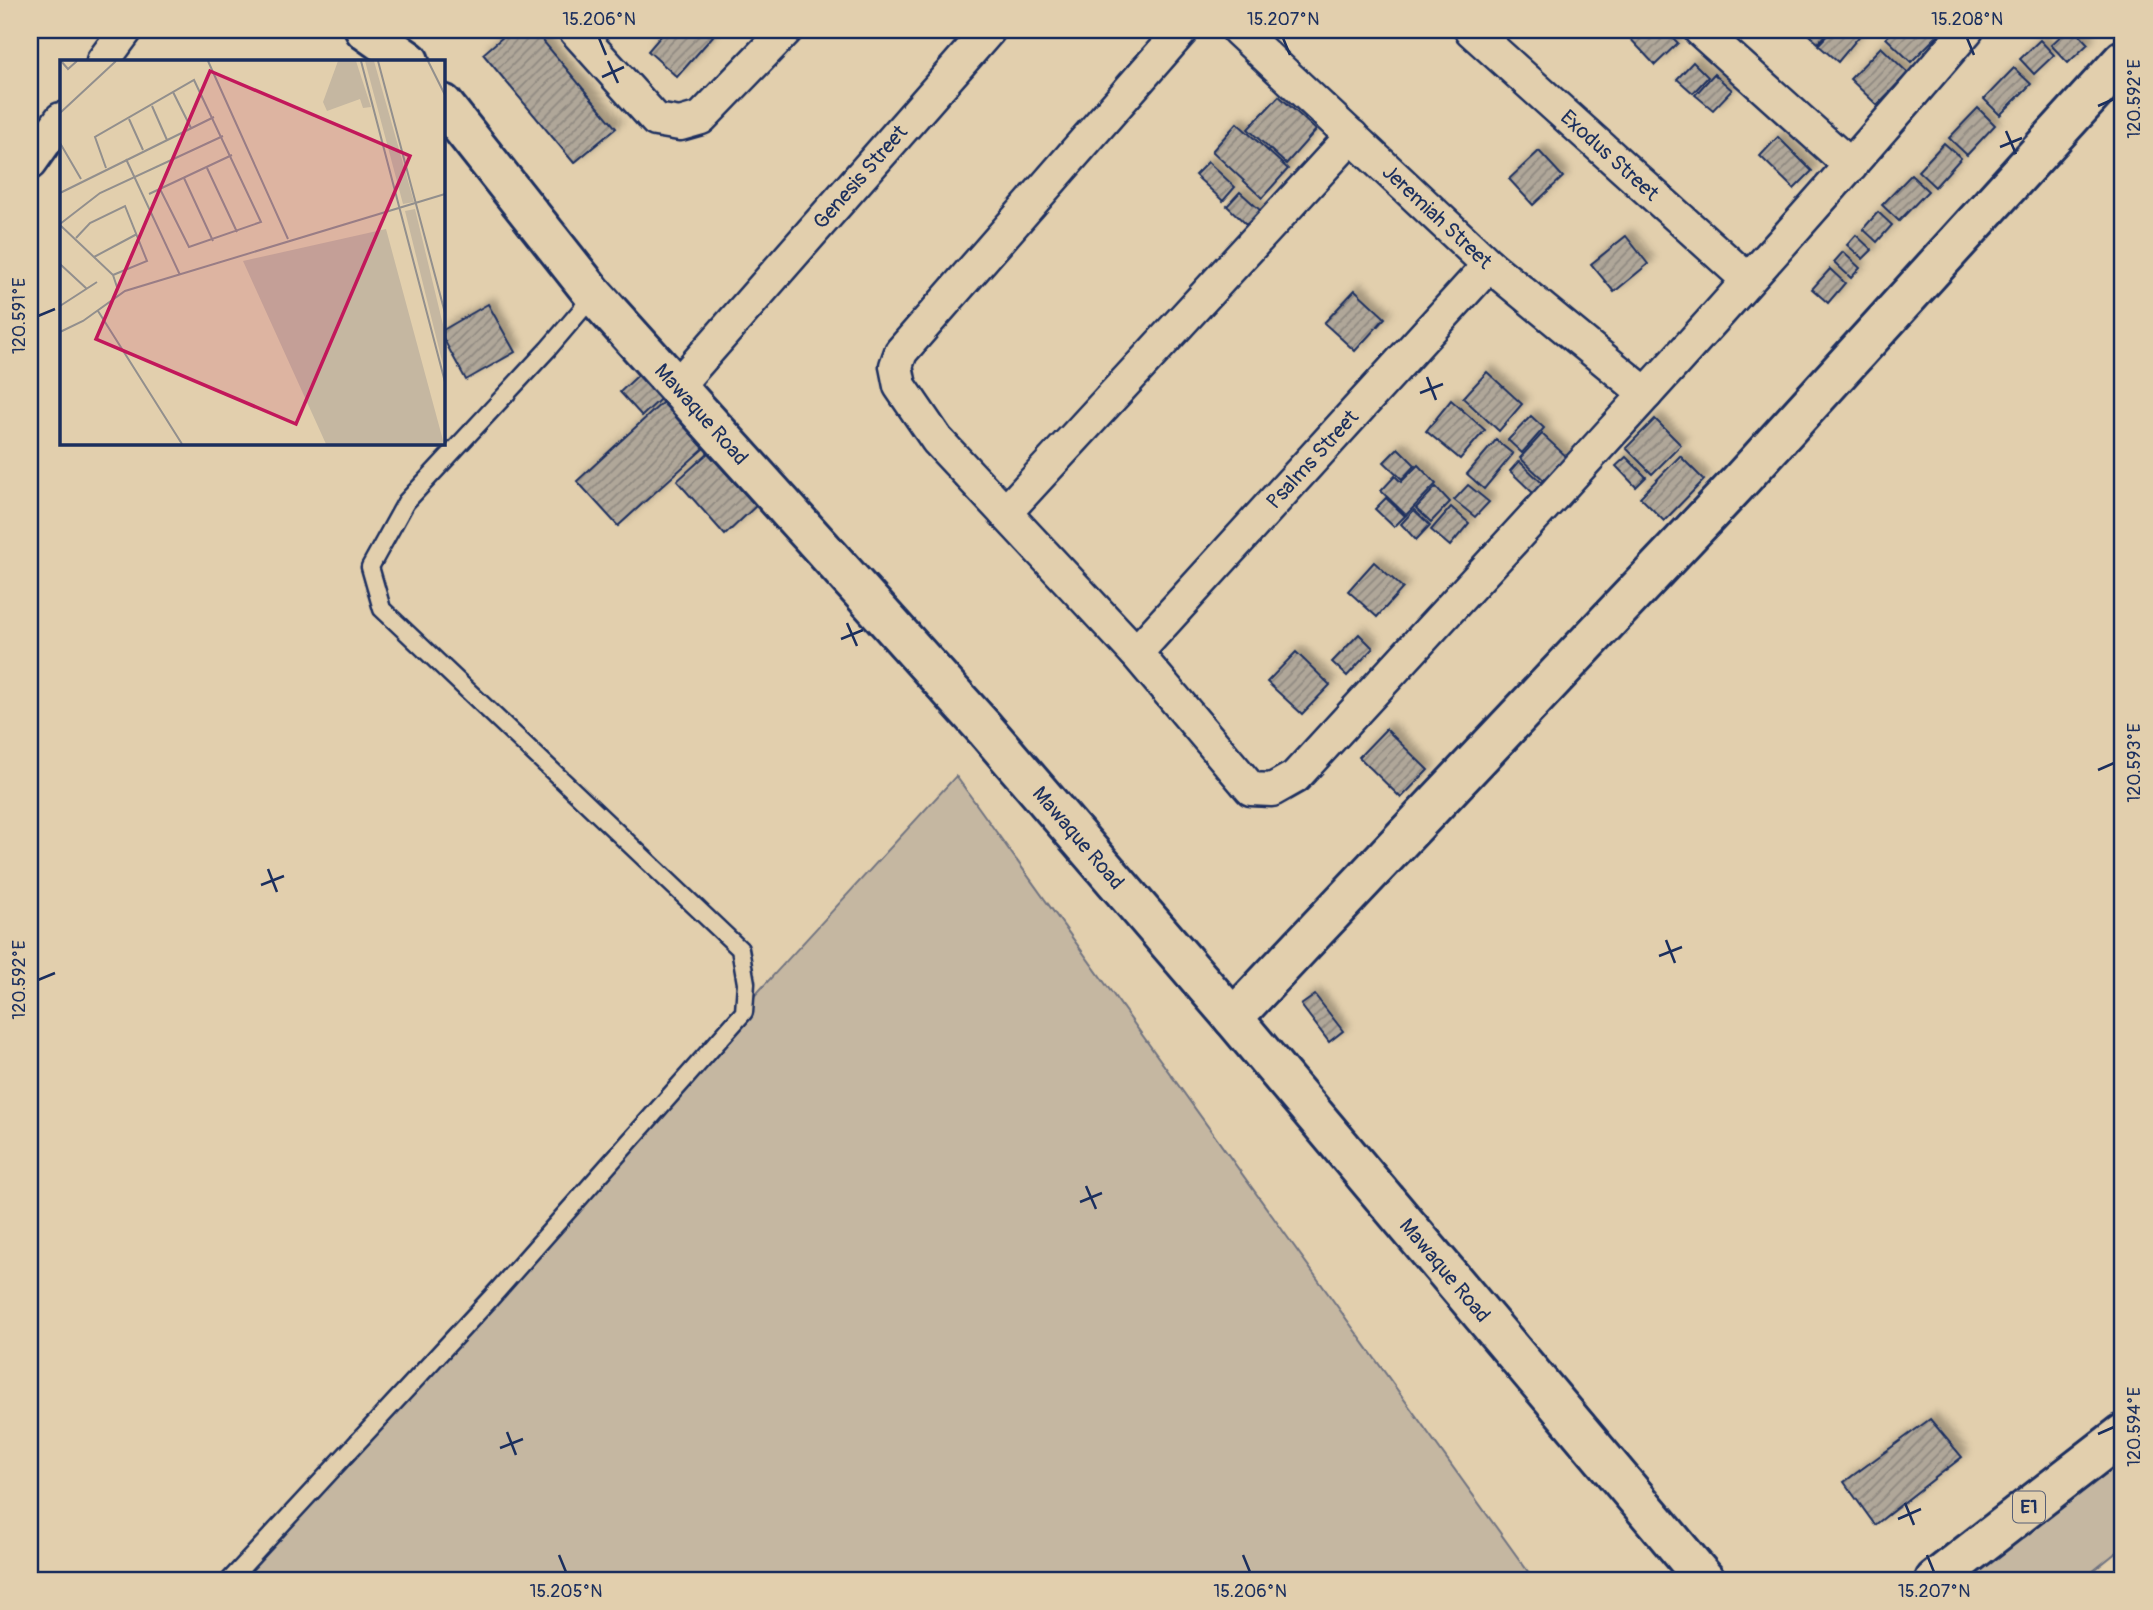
<svg xmlns="http://www.w3.org/2000/svg" width="2153" height="1610" font-family="Pangolin,sans-serif">
	<style>
		.green { fill: #c5b7a1; stroke: #707380; stroke-width: 2 }
		.building { fill: url(#building-hatch); stroke: #1b2f5e; stroke-width: 2; filter: url(#shadow) }
		.lines { fill: none; stroke-linecap: round; stroke-linejoin: round }
		.service-casing { stroke: #1b2f5e; stroke-width: 21 }
		.minor-casing { stroke: #1b2f5e; stroke-width: 37 }
		.tertiary-casing { stroke: #1b2f5e; stroke-width: 44 }
		.secondary-casing { stroke: #1b2f5e; stroke-width: 44 }
		.motorway-casing { stroke: #1b2f5e; stroke-width: 44 }
		.service { stroke: #e2cfad; stroke-width: 16 }
		.minor { stroke: #e2cfad; stroke-width: 32 }
		.tertiary { stroke: #e2cfad; stroke-width: 38 }
		.secondary { stroke: #e2cfad; stroke-width: 38 }
		.motorway { stroke: #e2cfad; stroke-width: 38 }
		.ticks { fill: none; stroke: #1b2f5e; stroke-width: 2.5 }
		.labels { text-anchor: middle; dominant-baseline: central; stroke-width: 5; stroke-linejoin: round; paint-order: stroke }
		.shield { fill: #e2cfad; stroke: #575f76; stroke-width: 2 }
		.shield-label { font-size: 19px; font-weight: bold; fill: #1b2f5e }
		.street-label { font-size: 21px; fill: #1b2f5e; stroke: #e2cfad }
		.inset-road { fill: none; stroke: #928f8d; stroke-width: 2 }
		.view { fill: #c2185b; fill-opacity: 0.15; stroke: #c2185b; stroke-width: 3.5 }
		.inset-edge { fill: none; stroke: #1b2f5e; stroke-width: 3.5 }
		.neatline { fill: none; stroke: #1b2f5e; stroke-width: 2.5 }
		.ticks-label { font-size: 18px; text-anchor: middle; fill: #1b2f5e }
	</style>
	<defs>
		<pattern id="building-hatch" width="6" height="6" patternUnits="userSpaceOnUse" patternTransform="scale(1.75)"><rect width="6" height="6" fill="#b0a799"/><path d="M-1 1l2-2M0 6l6-6M5 7l2-2" fill="none" stroke="#8e8880"/></pattern>
		<filter id="shadow"><feDropShadow dx="6" dy="-6" stdDeviation="3.5" flood-color="#0004"/></filter>
	</defs>
	<rect width="100%" height="100%" fill="#e2cfad"/>
	<filter id="ink" filterUnits="userSpaceOnUse"><feTurbulence type="fractalNoise" baseFrequency=".0143" numOctaves="2"/><feDisplacementMap in="SourceGraphic" scale="14" xChannelSelector="R" yChannelSelector="G"/><feConvolveMatrix kernelMatrix="1 2 1 2 8 2 1 2 1" color-interpolation-filters="sRGB"/></filter>
	<g filter="url(#ink)">
		<g class="green">
			<polygon points="956,776 1534,1580 219,1580"/>
			<polygon points="2123,1458 2123,1547 2082,1580 1964,1580"/>
		</g>
		<g class="building">
			<polygon points="511,30 534,30 616,128 574,163 483,54"/>
			<polygon points="666,30 706,30 713,36 677,77 648,51"/>
			<polygon points="1631,30 1665,30 1678,43 1655,65 1626,34"/>
			<polygon points="1803,30 1829,30 1818,43"/>
			<polygon points="1832,30 1858,30 1862,33 1838,62 1818,45"/>
			<polygon points="1894,30 1943,30 1911,62 1886,38"/>
			<polygon points="2067,30 2075,30 2088,44 2068,63 2051,45"/>
			<polygon points="2040,40 2054,55 2034,74 2020,59"/>
			<polygon points="1881,47 1908,73 1877,105 1850,79"/>
			<polygon points="1693,62 1708,77 1693,93 1677,79"/>
			<polygon points="2014,68 2031,84 2000,115 1984,99"/>
			<polygon points="1714,74 1732,90 1713,110 1695,95"/>
			<polygon points="1279,96 1316,130 1286,164 1248,129"/>
			<polygon points="1978,108 1995,125 1967,155 1949,138"/>
			<polygon points="1237,123 1288,169 1262,198 1212,151"/>
			<polygon points="1778,137 1812,171 1794,189 1760,156"/>
			<polygon points="1944,143 1961,158 1935,187 1918,171"/>
			<polygon points="1539,151 1563,177 1533,205 1509,179"/>
			<polygon points="1208,162 1235,187 1223,201 1195,175"/>
			<polygon points="1911,175 1928,191 1899,221 1882,205"/>
			<polygon points="1240,192 1261,211 1247,225 1227,206"/>
			<polygon points="1878,212 1892,225 1877,242 1863,229"/>
			<polygon points="1856,235 1872,250 1863,259 1847,245"/>
			<polygon points="1626,236 1648,264 1614,292 1591,264"/>
			<polygon points="1843,252 1860,268 1851,278 1834,262"/>
			<polygon points="1830,269 1845,283 1828,303 1812,289"/>
			<polygon points="1355,290 1385,318 1355,351 1324,323"/>
			<polygon points="488,304 515,352 466,380 443,338 443,330"/>
			<polygon points="647,367 669,391 642,416 620,392"/>
			<polygon points="1487,372 1522,404 1499,431 1463,398"/>
			<polygon points="1451,400 1485,430 1460,459 1426,431"/>
			<polygon points="663,402 704,448 618,526 577,481"/>
			<polygon points="1531,416 1544,428 1522,453 1508,440"/>
			<polygon points="1655,419 1681,445 1652,474 1626,448"/>
			<polygon points="1542,434 1568,458 1546,482 1520,458"/>
			<polygon points="1496,440 1513,454 1484,489 1467,474"/>
			<polygon points="1398,448 1415,465 1402,479 1384,462"/>
			<polygon points="708,453 756,506 725,535 677,481"/>
			<polygon points="1680,456 1704,480 1664,521 1640,497"/>
			<polygon points="1626,457 1646,477 1636,487 1616,466"/>
			<polygon points="1519,461 1543,484 1534,494 1510,471"/>
			<polygon points="1418,465 1436,484 1406,515 1381,491 1395,476 1401,482"/>
			<polygon points="1468,485 1489,502 1475,517 1454,500"/>
			<polygon points="1436,487 1450,502 1431,522 1416,508"/>
			<polygon points="1386,498 1405,516 1394,527 1375,509"/>
			<polygon points="1451,507 1469,523 1450,546 1431,530"/>
			<polygon points="1414,510 1430,525 1416,540 1401,524"/>
			<polygon points="1374,562 1403,588 1377,617 1348,591"/>
			<polygon points="1359,634 1373,648 1347,676 1332,662"/>
			<polygon points="1296,652 1330,685 1302,714 1267,682"/>
			<polygon points="1386,729 1428,770 1401,798 1359,757"/>
			<polygon points="1315,995 1343,1031 1329,1042 1301,1005"/>
			<polygon points="1930,1419 1962,1457 1875,1525 1844,1482"/>
		</g>
		<g class="lines">
			<defs>
				<polyline id="service" points="230,1580 490,1299 744,1012 746,983 740,949 382,609 370,567 406,502 548,349 594,295"/>
				<g id="minor">
					<polyline points="575,30 656,120 680,124 701,118 786,30"/>
					<path d="M1182,30L901,352L896,366L900,386L937,440L1136,653L1251,789L1272,790L1295,777C1522,530 1750,285 1967,30"/>
					<path id="s1" d="M1238,30L1489,265L1646,394"/>
					<path id="s2" d="M1471,30L1748,280"/>
					<polyline points="1700,30 1851,166"/>
					<polyline points="103,61 126,30"/>
					<polyline points="30,163 61,119"/>
					<path id="s3" d="M677,386L989,30"/>
					<polyline points="1005,513 1352,136"/>
					<path id="s4" d="M1136,653L1489,265"/>
				</g>
				<polyline id="tertiary" points="1233,1018 1739,482 2123,60"/>
				<g id="secondary">
					<polyline points="365,30 409,61"/>
					<path id="s5" d="M443,104L594,295L985,729L1233,1018L1705,1580"/>
				</g>
				<polyline id="motorway" points="1935,1580 2123,1434"/>
			</defs>
			<use href="#service" class="service-casing"/>
			<use href="#minor" class="minor-casing"/>
			<use href="#tertiary" class="tertiary-casing"/>
			<use href="#secondary" class="secondary-casing"/>
			<use href="#motorway" class="motorway-casing"/>
			<use href="#service" class="service"/>
			<use href="#minor" class="minor"/>
			<use href="#tertiary" class="tertiary"/>
			<use href="#secondary" class="secondary"/>
			<use href="#motorway" class="motorway"/>
		</g>
	</g>
	<path class="ticks" d="M599,38L606,55M1283,38L1290,55M1967,38L1974,55M608,61L618,83M602,77L624,67M2098,106L2114,99M2006,131L2016,154M2000,147L2022,138M38,316L55,309M1427,377L1436,400M1420,393L1443,384M847,623L857,646M841,639L863,630M2098,770L2114,763M268,869L277,892M261,885L284,876M1666,940L1675,963M1659,956L1682,947M38,980L55,973M1086,1186L1096,1209M1080,1202L1102,1193M507,1432L516,1455M2098,1434L2114,1427M500,1448L523,1439M1905,1503L1914,1525M1898,1519L1921,1509M559,1555L566,1572M1243,1555L1250,1572M1927,1555L1934,1572"/>
	<g class="labels">
		<rect class="shield" x="2013" y="1491.5" width="32" height="31" rx="5"/>
		<g class="shield-label">
			<text x="2029" y="1507">E1</text>
		</g>
		<g class="street-label">
			<text stroke="none"><textPath href="#s2" startOffset="187">Exodus Street</textPath></text>
			<text stroke="none"><textPath href="#s3" startOffset="278">Genesis Street</textPath></text>
			<text stroke="none"><textPath href="#s1" startOffset="273">Jeremiah Street</textPath></text>
			<text stroke="none"><textPath href="#s5" startOffset="404">Mawaque Road</textPath></text>
			<text stroke="none"><textPath href="#s4" startOffset="262">Psalms Street</textPath></text>
			<text stroke="none"><textPath href="#s5" startOffset="971">Mawaque Road</textPath></text>
			<text stroke="none"><textPath href="#s5" startOffset="1538">Mawaque Road</textPath></text>
		</g>
	</g>
	<g transform="translate(60 60)">
		<rect width="385" height="385" fill="#e2cfad"/>
		<path d="M305,1H314L354,142L343,144ZM355,149L385,273V313L345,151ZM326,169L384,384H266L183,201Z" fill="#c5b7a1"/>
		<path d="M278,1H296L311,47L303,48L300,39L267,51L263,42Z" fill="#c5b7a1"/>
		<path class="inset-road" d="M1,1L8,9L17,1M148,1L228,179M301,1L385,322M318,1L385,253M368,1L385,35M113,32L131,68M92,46L107,80M0,53L56,1M69,59L83,90M0,83L21,119M66,99L120,215M46,108L35,77L134,20L201,162L129,187L100,129M147,108L177,172M124,118L153,181M0,133L154,57M89,134L172,95M0,164L40,133L163,76M0,165L53,215L57,227M16,178L30,163L65,146L87,201L53,215M34,197L77,174M0,204L27,229M0,246L37,222M38,251L122,384M0,272L23,261L65,231L385,134"/>
		<path class="view" d="M150,11L350,96L236,364L36,279Z"/>
		<rect width="385" height="385" class="inset-edge"/>
	</g>
	<rect width="2153" height="1610" fill="none" stroke="#e2cfad" stroke-width="77"/>
	<rect x="38" y="38" width="2076" height="1534" class="neatline"/>
	<g class="ticks-label">
		<text x="599" y="25">15.206°N</text>
		<text x="1283" y="25">15.207°N</text>
		<text x="1967" y="25">15.208°N</text>
		<text transform="translate(2134 99) rotate(-90)" y="6">120.592°E</text>
		<text transform="translate(19 316) rotate(-90)" y="6">120.591°E</text>
		<text transform="translate(2134 763) rotate(-90)" y="6">120.593°E</text>
		<text transform="translate(19 980) rotate(-90)" y="6">120.592°E</text>
		<text transform="translate(2134 1427) rotate(-90)" y="6">120.594°E</text>
		<text x="566" y="1597">15.205°N</text>
		<text x="1250" y="1597">15.206°N</text>
		<text x="1934" y="1597">15.207°N</text>
	</g>
</svg>
